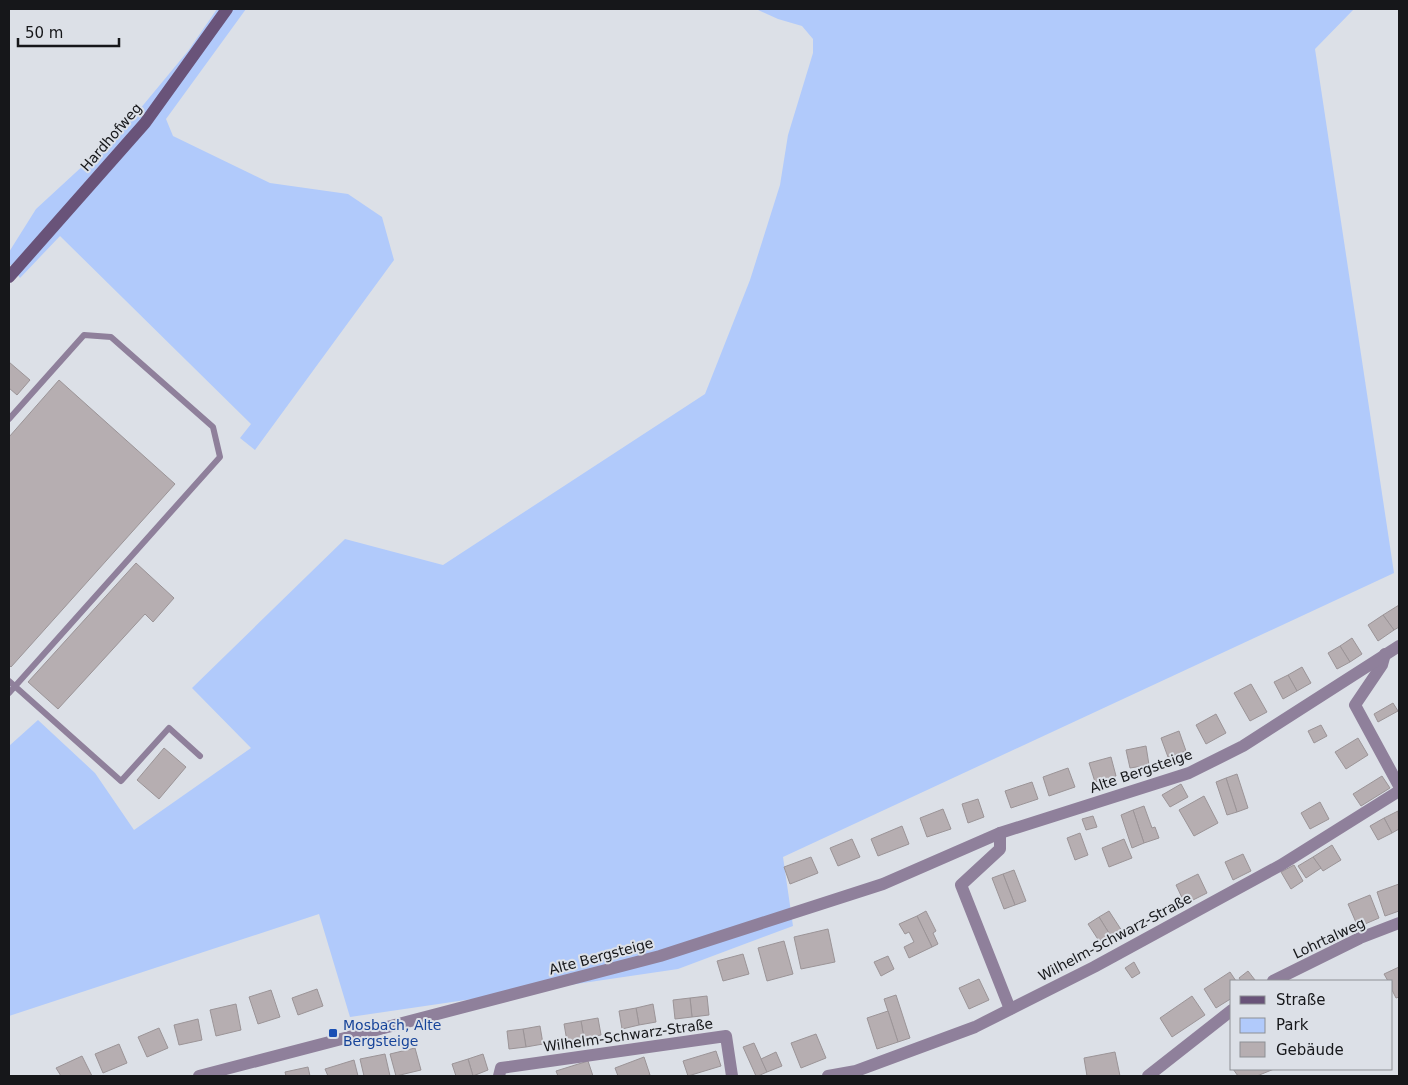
<svg xmlns="http://www.w3.org/2000/svg" width="1408" height="1085" font-family="'DejaVu Sans',sans-serif">
	<style>
		.green { fill: #b1cafb }
		.building { fill: #b6aeb1; stroke: #9b9497 }
		.lines { fill: none; stroke-linecap: round; stroke-linejoin: round }
		.lane { stroke: #8f809b; stroke-width: 6 }
		.street { stroke: #8f809b; stroke-width: 12 }
		.secondary { stroke: #695379; stroke-width: 12 }
		.transit-dot { fill: #1a4fb4; stroke: #dce0e7; stroke-width: 2 }
		.labels { text-anchor: middle; dominant-baseline: central; stroke-width: 4; stroke-linejoin: round; paint-order: stroke }
		.street-label { font-size: 14px; fill: #16171a; stroke: #dce0e7 }
		.transit-label { font-size: 14px; fill: #164399; stroke: #dce0e7; text-anchor: start }
	</style>
	<rect width="100%" height="100%" fill="#dce0e7"/>
	<g class="green">
		<polygon points="217,9 246,9 166,119 173,136 270,183 348,194 382,217 394,260 255,450 240,438 251,424 60,236 20,278 9,263 9,252 36,209 125,127 188,51"/>
		<polygon points="756,9 1354,9 1315,49 1394,573 783,857 793,926 678,969 350,1017 319,914 9,1016 9,746 38,720 95,773 134,830 251,748 192,688 345,539 443,565 705,394 750,280 780,185 788,135 813,53 813,39 802,26 778,19"/>
	</g>
	<g class="building">
		<polygon points="9,362 30,380 17,395 9,388"/>
		<polygon points="59,380 175,484 11,667 9,665 9,437"/>
		<polygon points="136,563 174,598 153,622 145,614 58,709 28,682"/>
		<polygon points="1399,605 1399,627 1394,630 1383,615"/>
		<polygon points="1383,615 1394,630 1378,641 1368,625"/>
		<polygon points="1352,638 1362,654 1350,662 1340,646"/>
		<polygon points="1340,646 1350,662 1337,669 1328,653"/>
		<polygon points="1302,667 1311,683 1297,691 1288,675"/>
		<polygon points="1288,675 1297,691 1283,699 1274,682"/>
		<polygon points="1251,684 1267,712 1250,721 1234,693"/>
		<polygon points="1393,703 1398,711 1378,722 1374,714"/>
		<polygon points="1216,714 1226,733 1206,744 1196,725"/>
		<polygon points="1321,725 1327,736 1314,743 1308,731"/>
		<polygon points="1179,731 1186,751 1168,757 1161,738"/>
		<polygon points="1358,738 1368,755 1346,769 1335,752"/>
		<polygon points="1146,746 1149,765 1130,768 1126,750"/>
		<polygon points="164,748 186,767 159,799 137,780"/>
		<polygon points="1111,757 1116,776 1095,782 1089,763"/>
		<polygon points="1068,768 1075,787 1049,796 1043,777"/>
		<polygon points="1237,774 1248,808 1237,812 1226,778"/>
		<polygon points="1382,776 1390,788 1361,806 1353,794"/>
		<polygon points="1226,778 1237,812 1227,815 1216,782"/>
		<polygon points="1032,782 1038,799 1011,808 1005,791"/>
		<polygon points="1181,784 1188,797 1170,807 1162,795"/>
		<polygon points="1204,796 1218,823 1194,836 1179,810"/>
		<polygon points="978,799 984,817 968,823 962,804"/>
		<polygon points="1320,802 1329,819 1310,829 1301,813"/>
		<polygon points="1144,806 1152,828 1155,827 1159,838 1144,843 1133,810"/>
		<polygon points="943,809 951,829 927,837 920,818"/>
		<polygon points="1133,810 1144,843 1132,848 1121,815"/>
		<polygon points="1398,811 1399,829 1392,833 1384,818"/>
		<polygon points="1093,816 1097,827 1086,830 1082,819"/>
		<polygon points="1384,818 1392,833 1378,840 1370,826"/>
		<polygon points="902,826 909,844 878,856 871,839"/>
		<polygon points="1080,833 1088,855 1075,860 1067,838"/>
		<polygon points="852,839 860,857 838,866 830,848"/>
		<polygon points="1124,839 1132,858 1109,867 1102,848"/>
		<polygon points="1332,845 1341,860 1323,871 1313,857"/>
		<polygon points="1243,854 1251,871 1233,880 1225,862"/>
		<polygon points="811,857 818,873 790,884 784,867"/>
		<polygon points="1313,857 1321,868 1306,878 1298,866"/>
		<polygon points="1294,865 1303,881 1291,889 1281,872"/>
		<polygon points="1014,870 1026,901 1015,905 1003,874"/>
		<polygon points="1003,874 1015,905 1004,909 992,878"/>
		<polygon points="1198,874 1207,893 1185,904 1176,885"/>
		<polygon points="1399,884 1399,911 1385,916 1377,892"/>
		<polygon points="1370,895 1379,918 1358,927 1348,904"/>
		<polygon points="926,911 936,931 933,933 938,944 932,947 917,916"/>
		<polygon points="1109,911 1122,931 1112,938 1099,917"/>
		<polygon points="917,916 932,947 909,958 904,947 914,942 909,932 905,934 899,924"/>
		<polygon points="1099,917 1112,938 1101,944 1088,924"/>
		<polygon points="828,929 835,962 801,969 794,937"/>
		<polygon points="784,941 793,974 767,981 758,948"/>
		<polygon points="743,954 749,974 723,981 717,961"/>
		<polygon points="888,956 894,969 881,976 874,962"/>
		<polygon points="1134,962 1140,973 1132,978 1125,968"/>
		<polygon points="1399,967 1399,997 1396,998 1392,990 1392,981 1388,981 1384,974"/>
		<polygon points="1248,971 1255,980 1241,981 1239,978"/>
		<polygon points="1230,972 1236,981 1232,981 1232,998 1216,1008 1204,989"/>
		<polygon points="979,979 989,1000 969,1009 959,988"/>
		<polygon points="317,989 323,1006 298,1015 292,998"/>
		<polygon points="271,990 280,1017 258,1024 249,997"/>
		<polygon points="896,995 910,1038 898,1042 884,999"/>
		<polygon points="707,996 709,1015 692,1017 690,998"/>
		<polygon points="1192,996 1205,1015 1172,1037 1160,1018"/>
		<polygon points="690,998 692,1017 675,1019 673,1000"/>
		<polygon points="236,1004 241,1030 216,1036 210,1010"/>
		<polygon points="653,1004 656,1022 639,1025 636,1008"/>
		<polygon points="636,1008 639,1025 622,1029 619,1011"/>
		<polygon points="888,1011 898,1042 877,1049 867,1018"/>
		<polygon points="598,1018 601,1035 584,1038 581,1021"/>
		<polygon points="198,1019 202,1040 179,1045 174,1025"/>
		<polygon points="581,1021 584,1038 567,1041 564,1024"/>
		<polygon points="540,1026 543,1044 526,1047 523,1029"/>
		<polygon points="159,1028 168,1048 147,1057 138,1037"/>
		<polygon points="523,1029 526,1047 509,1049 507,1031"/>
		<polygon points="816,1034 826,1058 801,1068 791,1043"/>
		<polygon points="754,1043 767,1072 758,1076 756,1076 743,1047"/>
		<polygon points="119,1044 127,1063 103,1073 95,1054"/>
		<polygon points="415,1048 421,1070 396,1076 390,1054"/>
		<polygon points="716,1051 721,1066 688,1076 683,1061"/>
		<polygon points="776,1052 782,1066 767,1072 761,1059"/>
		<polygon points="1115,1052 1120,1076 1087,1076 1084,1058"/>
		<polygon points="385,1054 390,1076 364,1076 360,1059"/>
		<polygon points="483,1054 488,1070 473,1076 468,1059"/>
		<polygon points="82,1056 92,1076 61,1076 56,1068"/>
		<polygon points="644,1057 650,1075 646,1076 618,1076 615,1068"/>
		<polygon points="468,1059 473,1076 456,1076 452,1064"/>
		<polygon points="354,1060 358,1076 328,1076 325,1069"/>
		<polygon points="588,1061 593,1076 558,1076 556,1071"/>
		<polygon points="308,1067 310,1076 286,1076 285,1072"/>
		<polygon points="1233,1069 1274,1069 1257,1076 1238,1076"/>
	</g>
	<g class="lines">
		<g class="lane">
			<polyline points="9,419 84,335 111,337 213,427 220,457 9,693"/>
			<polyline points="9,681 121,781 169,728 200,756"/>
		</g>
		<g class="street">
			<polyline points="1385,654 1382,665 1355,705 1399,786"/>
			<polyline points="1000,833 1000,849 961,885 1010,1009"/>
			<polyline points="1273,981 1360,938 1399,923"/>
			<polyline points="199,1076 660,956 883,884 1000,833 1189,773 1243,746 1399,646"/>
			<polyline points="499,1076 501,1068 726,1036 732,1076"/>
			<polyline points="828,1076 856,1071 975,1027 1094,967 1281,865 1399,791"/>
			<polyline points="1148,1076 1232,1010"/>
		</g>
		<polyline class="secondary" points="9,277 145,123 227,9"/>
	</g>
	<rect class="transit-dot" x="328" y="1028" width="10" height="10" rx="2.5"/>
	<g class="labels">
		<g class="street-label">
			<text transform="translate(111 137) rotate(-49)">Hardhofweg</text>
			<text transform="translate(1141 771) rotate(-19)">Alte Bergsteige</text>
			<text transform="translate(1115 937) rotate(-28)">Wilhelm-Schwarz-Straße</text>
			<text transform="translate(1329 938) rotate(-25)">Lohrtalweg</text>
			<text transform="translate(601 956) rotate(-15)">Alte Bergsteige</text>
			<text transform="translate(628 1035) rotate(-8)">Wilhelm-Schwarz-Straße</text>
		</g>
		<g class="transit-label">
			<text x="343" y="1025">Mosbach, Alte<tspan x="343" dy="16">Bergsteige</tspan></text>
		</g>
	</g>
	<rect width="1408" height="1085" fill="none" stroke="#16171a" stroke-width="20"/>
	<rect x="1230" y="980" width="162" height="90" fill="#dce0e7" stroke="#8d9095"/>
	<rect x="1240" y="996" width="25" height="8" fill="#695379" stroke="#8d9095"/>
	<text x="1276" y="1005" font-size="15" fill="#16171a">Straße</text>
	<rect x="1240" y="1018" width="25" height="15" fill="#b1cafb" stroke="#8d9095"/>
	<text x="1276" y="1030" font-size="15" fill="#16171a">Park</text>
	<rect x="1240" y="1042" width="25" height="15" fill="#b6aeb1" stroke="#8d9095"/>
	<text x="1276" y="1055" font-size="15" fill="#16171a">Gebäude</text>
	<path d="M18 38v8h101v-8" fill="none" stroke="#16171a" stroke-width="2.5"/>
	<text x="25" y="38" font-size="15" fill="#16171a" stroke="#dce0e7" stroke-width="4" paint-order="stroke">50 m</text>
</svg>
